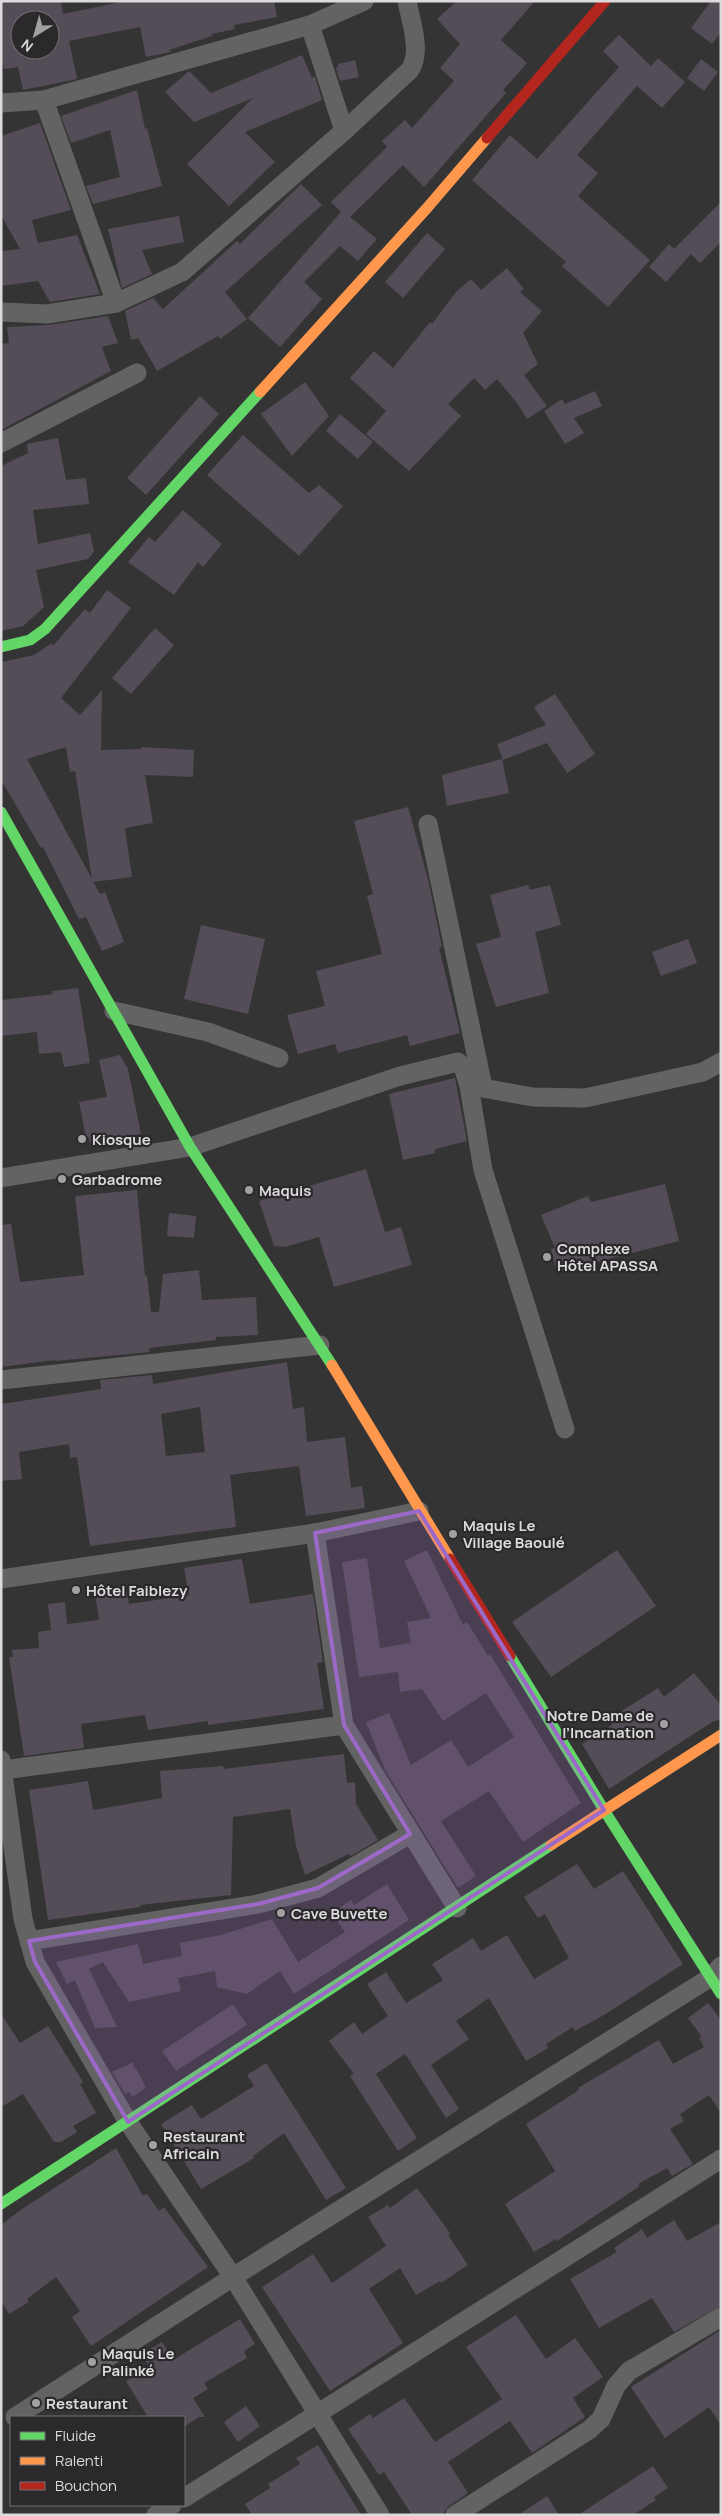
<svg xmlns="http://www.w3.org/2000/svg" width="722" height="2516" font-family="Manrope,sans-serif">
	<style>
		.building { fill: #544c56; fill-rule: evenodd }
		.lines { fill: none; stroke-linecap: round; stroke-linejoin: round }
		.street { stroke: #636363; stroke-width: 19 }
		.fast { stroke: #63d668; stroke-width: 11 }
		.slow { stroke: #ff974d; stroke-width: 11 }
		.jam { stroke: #b3261e; stroke-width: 11 }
		.marked { fill: #9d69c9; fill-opacity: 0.2; stroke: #9d69c9; stroke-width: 4; stroke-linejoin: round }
		.poi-dot { fill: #a2a0a2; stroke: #2c292c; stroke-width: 2 }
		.labels { text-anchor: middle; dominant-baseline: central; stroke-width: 4.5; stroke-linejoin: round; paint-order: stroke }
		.poi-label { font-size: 15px; font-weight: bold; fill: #dcdadc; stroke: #2c292c; text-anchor: start }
	</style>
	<rect width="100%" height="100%" fill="#353435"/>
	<g class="building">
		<path d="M1,1H61L63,14L126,1H274L277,17L234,25L235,29L212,34V36L169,50L171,52L146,57L140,27L69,41L77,79L23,90L18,67L4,69L1,55ZM20,20H50V50H20Z"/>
		<polygon points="457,1 535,1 501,40 527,63 503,90 506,93 424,187 403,165 350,217 377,239 358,261 340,246 304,282 322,299 280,347 248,318 341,212 331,202 387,147 382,141 405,120 412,128 454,81 440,68 460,44 437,19"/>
		<polygon points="711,1 721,1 721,32 712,44 691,28"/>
		<polygon points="619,35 651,66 658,58 685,82 662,108 637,86 577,155 598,173 578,196 650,260 608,307 562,266 566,262 472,180 510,135 537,159 619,67 603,51"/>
		<polygon points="302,55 312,78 315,76 322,100 245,132 275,162 229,206 187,164 253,98 194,122 165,92 189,71 211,93"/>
		<polygon points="701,59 718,72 704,91 687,78"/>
		<polygon points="355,60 359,77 340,81 336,68 338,67 338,64"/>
		<polygon points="137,90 145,129 147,128 162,186 93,204 86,186 120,177 110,130 71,143 61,116"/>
		<polygon points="40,123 71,210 32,220 38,243 77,235 100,294 50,302 38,281 1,286 1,251 20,249 1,215 1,136"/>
		<polygon points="301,184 322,205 225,292 247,319 220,339 218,336 157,371 138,338 131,340 125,311 153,298 163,309 237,241 240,244"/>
		<polygon points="721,202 721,242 700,263 691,254 666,282 649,267 669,244 674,249"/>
		<polygon points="179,216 184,242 142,250 152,274 122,288 108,229"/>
		<polygon points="427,233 445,249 403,298 385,282"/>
		<polygon points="507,268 524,289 520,292 542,311 523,333 538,364 524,375 547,406 527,419 517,403 497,379 485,390 474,378 448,404 461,416 409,471 366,434 386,411 350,378 374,351 393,368 430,322 432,324 456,292 471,279 481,290"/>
		<polygon points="108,316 118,343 102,347 111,371 1,430 1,344 9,343 7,327 49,325"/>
		<polygon points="305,382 329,416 292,456 261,414"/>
		<polygon points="595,391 602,406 574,418 584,433 565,444 544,411 562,399 565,404"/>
		<polygon points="200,396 219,414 146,495 127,478"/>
		<polygon points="340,414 373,442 358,459 326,431"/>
		<polygon points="243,435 309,493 319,485 343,506 299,556 207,475"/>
		<polygon points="58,438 66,480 86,478 89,504 33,510 38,544 90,533 94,552 88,559 36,570 44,607 23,626 1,631 1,466 28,453 27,444"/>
		<polygon points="183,510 222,544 203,567 198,562 174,595 128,562 149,537 155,542"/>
		<path d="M107,590L131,608L61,698L80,715L102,690L101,750L141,749V747L194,750L193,777L145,775L153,823L125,828L132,877L93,882L100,894L105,892L124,942L102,951L86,917L79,919L43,847L41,848L1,780V662L34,655L52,643L53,646L85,609L90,613ZM66,747L70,772L75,771L92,879L27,759Z"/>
		<polygon points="155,628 174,645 131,694 112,678"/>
		<polygon points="555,694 595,754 567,773 547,743 503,760 497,744 546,725 534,707"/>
		<polygon points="502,759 509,793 447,806 442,775"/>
		<polygon points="408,807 428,879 442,947 439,948 460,1033 410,1046 407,1035 338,1053 335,1044 298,1054 287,1015 325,1006 316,971 382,954 367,896 373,894 354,821"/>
		<polygon points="528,885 530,890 550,885 561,925 535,932 549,993 496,1007 476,944 501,937 490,895"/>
		<polygon points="201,925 265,939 248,1014 184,999"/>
		<polygon points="688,939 697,963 661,976 652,952"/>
		<polygon points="78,988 90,1063 64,1067 61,1052 39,1054 37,1032 1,1036 1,1000 53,994 52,991"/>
		<polygon points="120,1055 128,1069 141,1134 90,1143 89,1137 86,1137 79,1102 107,1097 99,1060"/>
		<polygon points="455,1078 467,1141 435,1149 435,1153 403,1160 389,1094"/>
		<polygon points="366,1169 385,1232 401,1227 412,1265 334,1287 319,1237 285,1247 274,1246 259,1201"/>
		<polygon points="665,1184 679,1241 557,1272 551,1249 555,1248 541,1215 588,1196 591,1202"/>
		<polygon points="137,1190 145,1276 147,1275 151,1312 159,1312 163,1274 199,1270 202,1300 256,1297 258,1335 216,1337 216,1340 149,1348 150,1352 55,1361 55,1360 1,1367 1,1225 11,1224 20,1282 84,1275 75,1196"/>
		<polygon points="169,1213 196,1216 194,1238 167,1236"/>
		<path d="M287,1362L293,1409L304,1407L307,1442L345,1437L351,1488L362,1486L365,1508L306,1516L299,1466L230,1475L236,1527L90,1546L77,1457L70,1458L69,1444L19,1452L22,1479L1,1481V1404L101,1389L100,1380L152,1375L153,1384ZM200,1407L205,1452L166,1456L161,1414Z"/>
		<polygon points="427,1550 463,1625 467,1622 488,1656 490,1654 581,1803 523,1842 489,1791 441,1821 476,1876 458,1888 385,1770 366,1722 389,1713 411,1765 451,1740 468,1767 514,1737 486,1693 443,1721 422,1689 400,1692 398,1672 359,1677 342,1562 367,1558 380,1648 411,1643 407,1622 431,1618 404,1561"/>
		<polygon points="617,1550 656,1606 551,1677 512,1622"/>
		<polygon points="242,1559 250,1604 313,1594 323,1662 317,1663 324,1709 208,1725 208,1721 148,1730 145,1715 81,1724 84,1748 24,1756 9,1657 13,1657 12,1650 39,1648 38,1632 51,1630 48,1604 65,1602 67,1624 99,1620 95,1594 126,1589 129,1604 189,1595 184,1568"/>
		<polygon points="694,1673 721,1705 721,1719 712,1722 609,1789 582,1744 612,1725 609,1719 658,1688 664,1697"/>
		<polygon points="344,1754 347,1783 355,1782 356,1804 378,1840 351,1856 349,1854 305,1875 296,1846 290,1809 233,1817 231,1895 140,1905 141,1907 48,1920 29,1790 88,1781 93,1810 162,1798 160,1771 223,1766 224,1769"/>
		<polygon points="577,1864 594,1889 623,1871 683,1964 604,2015 575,2031 573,2027 546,2044 548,2048 526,2061 489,1998 456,2021 469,2039 431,2065 459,2109 446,2118 405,2054 376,2074 417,2138 398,2151 350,2076 354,2074 329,2041 354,2022 362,2034 388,2016 367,1984 386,1972 406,2003 443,1980 432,1964 473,1938 481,1951 507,1935 534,1979 569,1958 545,1914 538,1918 524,1897"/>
		<polygon points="387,1884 409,1920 294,1994 280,1971 247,1994 217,1987 215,1971 178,1978 181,1991 129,2002 103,1962 89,1969 117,2027 95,2028 75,1980 67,1984 56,1962 138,1944 143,1964 182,1956 180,1943 221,1935 272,1919 298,1962 345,1932 332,1913 351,1900 354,1905"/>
		<polygon points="708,2003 721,2020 721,2113 709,2095 680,2114 684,2121 670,2129 693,2164 672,2176 667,2168 638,2184 640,2186 557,2241 556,2239 534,2252 505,2204 555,2171 526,2124 579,2090 578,2088 659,2040 673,2064 704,2047 699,2038 702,2037 688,2018"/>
		<polygon points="233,2004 247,2025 176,2071 162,2051"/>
		<polygon points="1,2014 20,2043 48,2026 83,2082 80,2084 96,2113 73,2126 77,2132 61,2142 54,2142 23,2094 1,2107"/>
		<polygon points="134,2062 134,2069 136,2068 146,2088 132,2097 130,2092 125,2094 112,2072"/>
		<polygon points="266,2063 346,2188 326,2200 284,2133 253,2156 254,2158 201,2189 161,2124 192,2105 201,2119 254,2086 247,2075"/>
		<polygon points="116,2148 143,2196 147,2194 159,2211 164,2207 208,2267 91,2346 72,2317 80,2311 56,2277 27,2299 29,2302 9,2314 1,2301 1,2225 22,2209"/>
		<polygon points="417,2188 450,2233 448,2235 468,2265 441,2283 440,2281 416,2295 400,2268 369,2289 403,2343 330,2391 262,2287 313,2254 332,2283 386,2246 368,2217 388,2205 390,2208"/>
		<polygon points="674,2220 687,2241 721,2222 721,2306 674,2332 652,2298 599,2328 570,2279 617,2252 614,2248 642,2229 647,2238"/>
		<polygon points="516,2315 546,2359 575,2338 603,2377 573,2398 585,2417 532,2453 510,2421 448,2462 468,2493 449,2506 442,2515 412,2515 384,2472 379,2475 348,2429 370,2414 373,2418 404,2398 435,2442 502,2399 466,2347"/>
		<polygon points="240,2319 255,2344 244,2351 247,2358 204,2383 208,2389 193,2398 205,2417 199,2417 184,2427 184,2417 148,2417 126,2381 150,2367 142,2354 162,2342 173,2360"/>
		<polygon points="721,2330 721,2425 709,2407 665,2438 631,2387"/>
		<polygon points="246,2406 260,2426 238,2442 224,2422"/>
		<polygon points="318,2445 361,2515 252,2515 245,2504 270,2488 268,2484 300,2464 296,2458"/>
		<polygon points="653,2466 668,2488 654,2497 656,2500 633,2515 578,2515"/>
		<polygon points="547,2496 559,2515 518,2515"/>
	</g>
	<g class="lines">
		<g class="street">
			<polyline points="310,25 344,131"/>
			<polyline points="44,100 116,303"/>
			<polyline points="1,103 44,100 310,25 364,1"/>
			<path d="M1,312L47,314L116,303L182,272L344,131L410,70C422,52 411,22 407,1"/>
			<polyline points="1,443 137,373"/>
			<polyline points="428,824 483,1087"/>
			<polyline points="114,1011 208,1032 279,1058"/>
			<polyline points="471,1086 533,1097 585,1098 703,1072 721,1062"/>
			<polyline points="1,1178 190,1147 400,1076 458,1062 463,1067 469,1086 483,1170 565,1429"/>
			<polyline points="1,1380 320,1345"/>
			<polyline points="315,1533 344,1725 457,1908"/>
			<polyline points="1,1579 315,1533 419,1511"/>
			<polyline points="1,1760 23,1919 35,1962 128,2122 233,2277 380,2515"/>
			<polyline points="3,1770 344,1725"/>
			<polyline points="29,1941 258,1904 318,1888 410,1834"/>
			<polyline points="15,2417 233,2277 711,1977 721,1966"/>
			<polyline points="184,2498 721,2159"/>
			<polyline points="156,2515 172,2505"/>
			<polyline points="455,2515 589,2430 601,2419 616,2386 629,2371 721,2317"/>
		</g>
		<g class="fast">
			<polyline points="1,647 30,640 45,629 260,392"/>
			<polyline points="1,812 190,1147 332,1365"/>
			<polyline points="510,1656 604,1810 721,1994"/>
			<polyline points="1,2204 551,1845"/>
		</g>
		<g class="slow">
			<polyline points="260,392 427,208 487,138"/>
			<polyline points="332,1365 450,1559"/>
			<polyline points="551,1845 721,1735"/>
		</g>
		<g class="jam">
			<polyline points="487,138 605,1"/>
			<polyline points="450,1559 510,1656"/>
		</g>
	</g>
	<path class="marked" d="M419,1511L604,1810L128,2122L35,1962L29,1941L258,1904L318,1888L410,1834L344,1725L315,1533Z"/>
	<g class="poi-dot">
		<circle cx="82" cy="1139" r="5"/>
		<circle cx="62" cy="1179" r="5"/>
		<circle cx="249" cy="1190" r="5"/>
		<circle cx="547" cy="1257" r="5"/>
		<circle cx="453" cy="1534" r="5"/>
		<circle cx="76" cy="1590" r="5"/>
		<circle cx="664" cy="1724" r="5"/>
		<circle cx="281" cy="1913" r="5"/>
		<circle cx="153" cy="2145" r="5"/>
		<circle cx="92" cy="2362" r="5"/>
		<circle cx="36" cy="2403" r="5"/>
	</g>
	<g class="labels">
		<g class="poi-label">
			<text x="92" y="1139">Kiosque</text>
			<text x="72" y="1179">Garbadrome</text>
			<text x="259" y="1190">Maquis</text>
			<text x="557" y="1248">Complexe<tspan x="557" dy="17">Hôtel APASSA</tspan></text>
			<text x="463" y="1525">Maquis Le<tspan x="463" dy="17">Village Baoulé</tspan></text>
			<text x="86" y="1590">Hôtel Faiblezy</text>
			<text x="654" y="1715" text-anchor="end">Notre Dame de<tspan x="654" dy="17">l’Incarnation</tspan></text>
			<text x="291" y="1913">Cave Buvette</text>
			<text x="163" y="2136">Restaurant<tspan x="163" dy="17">Africain</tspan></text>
			<text x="102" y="2353">Maquis Le<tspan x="102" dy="17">Palinké</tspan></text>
			<text x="46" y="2403">Restaurant</text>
		</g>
	</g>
	<rect width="722" height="2516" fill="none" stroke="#dcdadc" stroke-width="5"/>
	<rect x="10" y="2416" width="175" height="90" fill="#2c292c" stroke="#727072"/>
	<rect x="20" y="2432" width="25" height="8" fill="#63d668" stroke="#727072"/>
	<text x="55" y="2441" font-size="15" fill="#dcdadc">Fluide</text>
	<rect x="20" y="2457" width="25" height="8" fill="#ff974d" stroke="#727072"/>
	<text x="55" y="2466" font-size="15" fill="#dcdadc">Ralenti</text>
	<rect x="20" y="2482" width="25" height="8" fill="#b3261e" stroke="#727072"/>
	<text x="55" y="2491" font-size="15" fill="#dcdadc">Bouchon</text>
	<g transform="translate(35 35) rotate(217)"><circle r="24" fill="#2c292c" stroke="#727072"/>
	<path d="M0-4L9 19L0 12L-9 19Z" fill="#a2a0a2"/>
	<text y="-8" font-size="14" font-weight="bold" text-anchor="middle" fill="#dcdadc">N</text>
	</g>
</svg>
